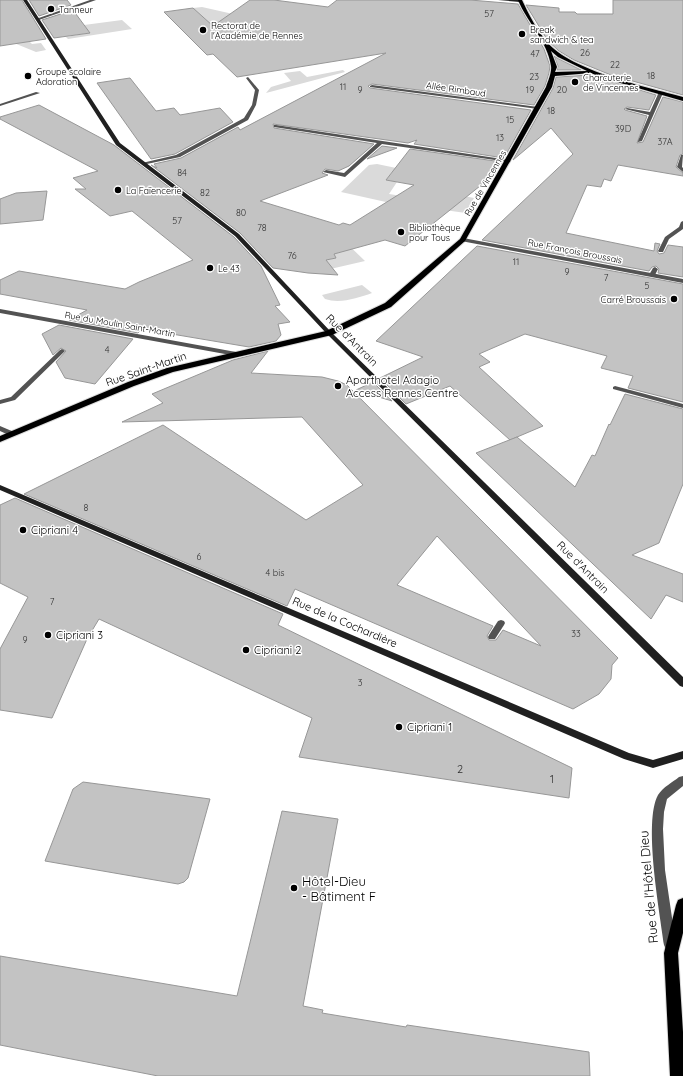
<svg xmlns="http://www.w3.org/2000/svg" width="683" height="1076" font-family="Quicksand,sans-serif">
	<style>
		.green { fill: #dadada }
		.building { fill: #c3c3c3; stroke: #979797; fill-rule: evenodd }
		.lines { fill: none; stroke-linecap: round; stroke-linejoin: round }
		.primary-casing { stroke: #dbdbdb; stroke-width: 2 }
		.lane { fill: #535353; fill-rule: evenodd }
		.street { fill: #535353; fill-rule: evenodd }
		.secondary { fill: #202020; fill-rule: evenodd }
		.primary { fill: #000; fill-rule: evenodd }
		.poi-dot { fill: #000; stroke: #fff; stroke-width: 1.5 }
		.labels { text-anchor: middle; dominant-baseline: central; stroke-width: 3; stroke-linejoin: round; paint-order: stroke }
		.far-poi-label { font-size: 9px; fill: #000; stroke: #fff; text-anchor: start }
		.number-label { font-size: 9px; fill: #313131 }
		.far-street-label { font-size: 9px; fill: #000; stroke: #fff }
		.street-label { font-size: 11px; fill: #000; stroke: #fff }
		.poi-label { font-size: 11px; fill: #000; stroke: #fff; text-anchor: start }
		.near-number-label { font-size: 11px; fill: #313131 }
		.near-poi-label { font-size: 13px; fill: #000; stroke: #fff; text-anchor: start }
		.near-street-label { font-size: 13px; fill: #000; stroke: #fff }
	</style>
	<rect width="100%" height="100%" fill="#fff"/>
	<g class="green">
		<polygon points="202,7 233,14 235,47 193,8"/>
		<polygon points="122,20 132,29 68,39 66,37 89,33 84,25"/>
		<polygon points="9,41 29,41 32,44 41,43 46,50 36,52"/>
		<polygon points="343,70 345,72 266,93 271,87 291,81 284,73 300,71 307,77"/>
		<polygon points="377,164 401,169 401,174 392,172 386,180 397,182 389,194 421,199 459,195 474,198 466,213 386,202 341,192 369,165"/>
		<polygon points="336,233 365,261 326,270 326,260 336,258 334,254 341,252"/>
		<path d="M362,285L372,293C358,298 340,304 325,299L322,295Z"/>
	</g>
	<g class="building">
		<polygon points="0,0 22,0 46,39 0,46"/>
		<polygon points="29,0 67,0 71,5 39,16"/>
		<polygon points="250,0 274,0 328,7 337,0 470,0 518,4 544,49 550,66 549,73 545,86 534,105 372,84 368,86 370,88 531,110 504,158 414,144 417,140 408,143 273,124 274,128 374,144 349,166 338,171 325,169 322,173 328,175 260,201 339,225 343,223 350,225 414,185 386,180 410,149 502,162 495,174 405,246 385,240 334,254 336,258 326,260 338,275 308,273 273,268 240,233 151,165 157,168 154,164 181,158 238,127 240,130 386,53 237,77 213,54 207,55 164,12 193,8 213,26"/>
		<polygon points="613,0 683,0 683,95 611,75 574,60 559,51 548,41 526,5 559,8 559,12 575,12 577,14 613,14"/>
		<polygon points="73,10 90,33 54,38 42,20"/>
		<polygon points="554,56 557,58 581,70 557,70 558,66"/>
		<polygon points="591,75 656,95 649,110 627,107 624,109 625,110 647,116 637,143 643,142 663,97 683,102 683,154 680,155 676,167 683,173 683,176 618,165 611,181 604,179 601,187 587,185 566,233 654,251 655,243 660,244 657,251 659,254 664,253 668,245 683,247 683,277 658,273 659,269 656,266 652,267 649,271 482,240 573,154 551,128 513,160 553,88 556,77"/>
		<polygon points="130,78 156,111 174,108 180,115 220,108 233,122 175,154 151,159 97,83"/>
		<polygon points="39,105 114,145 234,237 261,266 280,305 275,306 290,322 278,324 281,335 276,341 249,347 142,329 138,333 69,320 87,310 0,294 0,280 19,271 125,289 139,282 193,260 132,211 110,216 75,189 86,189 73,178 98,171 0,119 0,117"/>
		<polygon points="382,146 397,148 367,159"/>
		<polygon points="47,191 43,220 0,224 0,199 16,193"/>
		<polygon points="477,246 683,284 683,402 628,388 633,376 601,368 607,356 525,334 479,354 490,362 479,367 543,426 510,440 450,386 406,404 380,378 423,357 376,341"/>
		<polygon points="59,325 133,339 95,384 65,378 56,362 66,351 61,348 53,355 42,334"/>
		<path d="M268,351L251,373L322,377L338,381L347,385L618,658L612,665L611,679L599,694L573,709L295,589L287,606L24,494L163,425L306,520L363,485L302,417L122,422L163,403L152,394L233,360ZM437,536L541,646L503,630L496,640H489L487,636L493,626L397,585Z"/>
		<polygon points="373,382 392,401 356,390"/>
		<polygon points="625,394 683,409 683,484 659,543 632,555 683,574 683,602 666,595 651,619 476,453 517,437 575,487 592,455 595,456 609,424 610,425"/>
		<polygon points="15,498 283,614 278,625 572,768 569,798 299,757 312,718 99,619 87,639 52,718 0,710 0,649 28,597 0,583 0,505"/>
		<polygon points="83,782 210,799 188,878 184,882 178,884 45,861 73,789"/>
		<polygon points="282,811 338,819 303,1006 323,1010 322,1013 406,1027 407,1025 589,1052 590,1076 158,1076 0,1045 0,956 237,996"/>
	</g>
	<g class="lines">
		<defs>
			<g id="primary">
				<path d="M518,0H522C529,15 537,30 547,42C571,71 647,87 683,97V101L603,78L591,73L555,76L552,87L465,241L391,307L332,335L173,372L134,386L0,442V436L128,382L167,368L326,331L385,303L460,239L546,87C548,81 552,72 551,66C548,42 527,22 518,0ZM551,51L558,57L587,71L555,72L557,67Z"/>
				<polygon points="683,898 683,933 678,953 683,1032 683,1076 670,1076 664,953 676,905 678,900"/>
			</g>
		</defs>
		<use href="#primary" class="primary-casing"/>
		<g class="lane">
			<polygon points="90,0 96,0 39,20 36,19"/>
			<polygon points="248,77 259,90 256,105 248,120 180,157 142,165 142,163 176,155 244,118 252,105 255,90 246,78"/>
			<polygon points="36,92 40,93 0,106 0,104"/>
			<polygon points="659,92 663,93 642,141 638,142 638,141 649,115 625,109 627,108 650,112"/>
			<polygon points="276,125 509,160 511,161 509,162 382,144 345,177 323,172 326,170 344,173 377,143 274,127 274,125"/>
			<polygon points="681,155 683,155 682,167 683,168 683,172 677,167"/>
			<polygon points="683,221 683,229 669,239 663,252 659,252 658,251 665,237 679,227 681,222"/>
			<polygon points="655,267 658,269 655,275 650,276 649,275 653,268"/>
			<polygon points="62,349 65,351 64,352 15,400 0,404 0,400 11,397 60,350"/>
			<polygon points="615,386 683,404 683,408 613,389 613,387"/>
			<polygon points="0,426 14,432 15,434 11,436 0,431"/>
			<polygon points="501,620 504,621 505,623 504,625 495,639 489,639 488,637 489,635 498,621"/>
			<path d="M683,776V786L667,799L664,812L663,829L665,870L676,945L674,949L670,951L666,949L664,945C660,913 643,822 658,795C663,787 673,782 679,777Z"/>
		</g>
		<g class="street">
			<polygon points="372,85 538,107 540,108 538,109 370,87 370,86"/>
			<polygon points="463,238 683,279 683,283 461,241 461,239"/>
			<polygon points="0,309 236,352 239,354 236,356 0,313"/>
		</g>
		<g class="secondary">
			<polygon points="23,0 27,0 120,143 239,234 331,332 683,677 683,687 680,686 327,334 235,236 116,145"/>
			<polygon points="498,0 520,0 522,1 520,2"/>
			<polygon points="0,485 629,753 653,760 683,751 683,759 653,768 624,759 0,490"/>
		</g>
		<use href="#primary" class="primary"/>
	</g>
	<g class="poi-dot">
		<circle cx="51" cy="9" r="4"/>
		<circle cx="203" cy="30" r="4"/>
		<circle cx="522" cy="34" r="4"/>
		<circle cx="28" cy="76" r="4"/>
		<circle cx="575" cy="82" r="4"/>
		<circle cx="118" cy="190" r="4"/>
		<circle cx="401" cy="232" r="4"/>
		<circle cx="210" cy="268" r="4"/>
		<circle cx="674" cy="299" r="4"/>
		<circle cx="338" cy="386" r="4"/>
		<circle cx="23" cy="530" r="4"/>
		<circle cx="48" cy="635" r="4"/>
		<circle cx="246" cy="650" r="4"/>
		<circle cx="399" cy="727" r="4"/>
		<circle cx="294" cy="888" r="4"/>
	</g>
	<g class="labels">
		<g class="far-poi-label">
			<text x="59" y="9">Tanneur</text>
			<text x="211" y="25">Rectorat de<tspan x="211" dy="10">l'Académie de Rennes</tspan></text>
			<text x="530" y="29">Break<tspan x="530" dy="10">sandwich &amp; tea</tspan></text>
			<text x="36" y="71">Groupe scolaire<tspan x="36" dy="10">Adoration</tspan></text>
			<text x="583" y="77">Charcuterie<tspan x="583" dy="10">de Vincennes</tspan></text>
			<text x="126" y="190">La Faïencerie</text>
			<text x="409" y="227">Bibliothèque<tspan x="409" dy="10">pour Tous</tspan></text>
			<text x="218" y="268">Le 43</text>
			<text x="666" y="299" text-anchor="end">Carré Broussais</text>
		</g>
		<g class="number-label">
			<text x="489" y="13">57</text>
			<text x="585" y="52">26</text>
			<text x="535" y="53">47</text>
			<text x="615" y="64">22</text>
			<text x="651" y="75">18</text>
			<text x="534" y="76">23</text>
			<text x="343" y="86">11</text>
			<text x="360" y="89">9</text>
			<text x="530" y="89">19</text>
			<text x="562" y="89">20</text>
			<text x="551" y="110">18</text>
			<text x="510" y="119">15</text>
			<text x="623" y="128">39D</text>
			<text x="500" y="137">13</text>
			<text x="665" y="141">37A</text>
			<text x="182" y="172">84</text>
			<text x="205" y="192">82</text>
			<text x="241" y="212">80</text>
			<text x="177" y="220">57</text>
			<text x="262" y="227">78</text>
			<text x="292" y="255">76</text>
			<text x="516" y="261">11</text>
			<text x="567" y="271">9</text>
			<text x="606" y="277">7</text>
			<text x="647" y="285">5</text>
			<text x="107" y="349">4</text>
			<text x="86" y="507">8</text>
			<text x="199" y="556">6</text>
			<text x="275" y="572">4 bis</text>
			<text x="52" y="601">7</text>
			<text x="576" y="633">33</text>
			<text x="25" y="639">9</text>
			<text x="360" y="682">3</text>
		</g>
		<g class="far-street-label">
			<text transform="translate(456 89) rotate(8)">Allée Rimbaud</text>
			<text transform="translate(485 183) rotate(-60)">Rue de Vincennes</text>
			<text transform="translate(575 251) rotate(11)">Rue François Broussais</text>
			<text transform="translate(120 324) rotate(10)">Rue du Moulin Saint-Martin</text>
		</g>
		<g class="street-label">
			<text transform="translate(352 340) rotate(45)">Rue d'Antrain</text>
			<text transform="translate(146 369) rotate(-19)">Rue Saint-Martin</text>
			<text transform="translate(583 567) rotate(45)">Rue d'Antrain</text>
			<text transform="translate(345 622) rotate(23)">Rue de la Cochardière</text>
		</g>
		<g class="poi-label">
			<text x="346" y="380">Aparthotel Adagio<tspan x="346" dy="13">Access Rennes Centre</tspan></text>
			<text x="31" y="530">Cipriani 4</text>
			<text x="56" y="635">Cipriani 3</text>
			<text x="254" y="650">Cipriani 2</text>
			<text x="407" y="727">Cipriani 1</text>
		</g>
		<g class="near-number-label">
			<text x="460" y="769">2</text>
			<text x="552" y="779">1</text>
		</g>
		<g class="near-poi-label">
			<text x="302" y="881">Hôtel-Dieu<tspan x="302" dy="15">- Bâtiment F</tspan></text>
		</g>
		<g class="near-street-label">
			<text transform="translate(648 887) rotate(-95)">Rue de l'Hôtel Dieu</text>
		</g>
	</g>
</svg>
